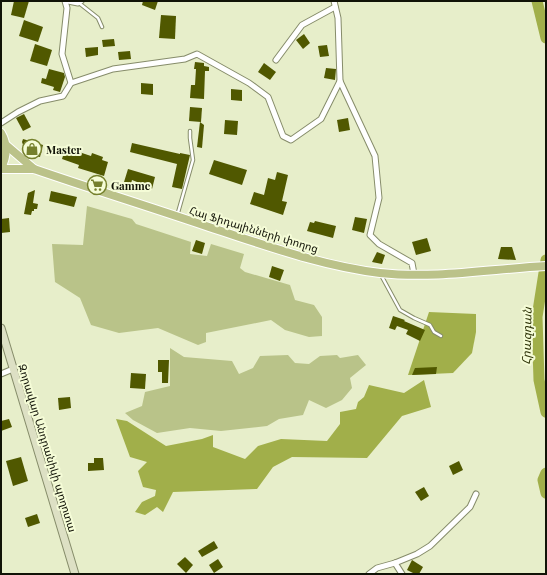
<svg xmlns="http://www.w3.org/2000/svg" width="547" height="575" font-family="'Playfair Display','Noto Sans Armenian',serif">
	<style>
		.green { fill: #b9c389 }
		.water { fill: #a1af4a }
		.lines { fill: none; stroke-linecap: round; stroke-linejoin: round }
		.river { stroke: #a1af4a; stroke-width: 11 }
		.building { fill: #505800 }
		.lane-casing { stroke: #868c6a; stroke-width: 4.5 }
		.street-casing { stroke: #868c6a; stroke-width: 7 }
		.secondary-casing { stroke: #868c6a; stroke-width: 9 }
		.primary-casing { stroke: #fff; stroke-width: 10 }
		.lane { stroke: #fff; stroke-width: 2.5 }
		.street { stroke: #fff; stroke-width: 5 }
		.secondary { stroke: #dde0c4; stroke-width: 7 }
		.primary { stroke: #bbc289; stroke-width: 8 }
		.labels { text-anchor: middle; dominant-baseline: central; stroke-width: 4; stroke-linejoin: round; paint-order: stroke }
		.poi-label { font-size: 11px; font-weight: bold; fill: #111307; stroke: #f5fcd7; text-anchor: start }
		.street-label { font-size: 11px; fill: #111307; stroke: #f5fcd7 }
		.water-label { font-size: 12px; font-style: italic; fill: #31360b; stroke: #f5fcd7 }
	</style>
	<rect width="100%" height="100%" fill="#e7eeca"/>
	<g class="green">
		<polygon points="87,206 132,219 136,224 191,242 190,254 207,256 211,244 244,254 240,268 245,272 290,285 295,300 314,305 322,317 322,336 309,337 285,330 271,320 206,333 206,342 198,345 158,328 119,333 91,325 80,298 55,282 52,244 83,245"/>
		<polygon points="170,348 184,357 232,361 239,374 253,368 260,356 288,355 295,363 309,364 320,356 337,355 340,358 358,355 366,365 350,378 352,388 342,400 326,408 309,400 303,415 279,419 267,426 221,431 190,428 157,433 133,420 125,413 142,406 145,392 170,386"/>
	</g>
	<g class="water">
		<polygon points="429,312 476,314 476,332 472,353 453,373 408,375"/>
		<polygon points="424,380 431,407 402,416 367,458 292,457 273,467 257,489 173,492 163,512 157,507 145,515 135,512 142,502 155,496 156,490 143,487 138,471 147,462 130,457 116,419 127,421 166,446 202,439 213,435 213,447 245,459 258,446 281,439 327,441 340,424 340,412 356,409 358,402 364,397 369,385 404,393"/>
	</g>
	<g class="lines">
		<g class="river">
			<polyline points="537,1 546,38"/>
			<polyline points="546,260 537,317 539,380 546,412"/>
			<polyline points="546,473 543,480 546,493"/>
		</g>
	</g>
	<g class="building">
		<polygon points="14,1 29,1 24,18 11,15"/>
		<polygon points="143,1 158,1 155,10 142,5"/>
		<polygon points="161,15 176,16 175,39 159,38"/>
		<polygon points="24,20 43,27 38,42 19,36"/>
		<polygon points="304,34 310,43 303,49 296,40"/>
		<polygon points="114,39 115,46 103,47 102,40"/>
		<polygon points="35,44 52,50 47,66 30,61"/>
		<polygon points="327,45 329,56 320,57 318,46"/>
		<polygon points="98,47 98,55 86,57 85,48"/>
		<polygon points="130,51 131,59 119,60 118,52"/>
		<polygon points="195,62 204,63 204,66 209,67 209,71 205,71 204,99 190,98 191,85 195,85 196,69 194,69"/>
		<polygon points="264,63 276,72 270,80 258,72"/>
		<polygon points="326,68 336,69 335,80 324,78"/>
		<polygon points="49,69 64,73 65,77 60,92 53,90 54,87 41,83 42,78 46,79"/>
		<polygon points="141,83 153,84 153,95 141,94"/>
		<polygon points="231,89 242,90 242,101 231,100"/>
		<polygon points="190,107 202,108 201,122 189,121"/>
		<polygon points="24,114 31,127 23,131 16,118"/>
		<polygon points="348,118 350,130 339,132 337,120"/>
		<polygon points="225,120 238,121 237,135 224,134"/>
		<polygon points="200,122 204,125 202,148 197,147"/>
		<polygon points="23,139 43,145 40,157 26,153 22,142"/>
		<polygon points="132,143 180,154 180,153 190,155 182,189 172,187 177,164 130,152"/>
		<polygon points="66,146 77,149 76,151 91,156 92,153 103,157 102,160 108,162 104,176 78,168 79,165 62,159"/>
		<polygon points="214,160 247,170 242,185 209,174"/>
		<polygon points="128,169 155,177 152,189 144,188 141,186 142,184 132,180 131,184 124,182"/>
		<polygon points="277,172 288,175 282,201 287,202 283,215 250,204 254,192 264,195 268,178 275,180"/>
		<polygon points="35,190 33,203 38,204 37,209 34,209 34,211 32,211 31,215 24,214 28,193"/>
		<polygon points="51,191 77,197 74,207 49,201"/>
		<polygon points="355,217 367,219 364,233 352,230"/>
		<polygon points="9,218 10,232 1,233 1,219"/>
		<polygon points="315,221 336,226 333,238 307,231 310,222 314,223"/>
		<polygon points="427,238 431,251 416,255 412,242"/>
		<polygon points="196,240 205,243 202,254 192,251"/>
		<polygon points="501,247 512,247 516,260 498,259"/>
		<polygon points="377,252 385,255 382,264 372,262"/>
		<polygon points="272,266 284,270 280,281 269,277"/>
		<polygon points="393,316 405,320 404,321 425,330 420,341 406,334 408,330 397,326 395,330 389,328"/>
		<polygon points="158,360 169,360 168,383 162,383 162,372 158,372"/>
		<polygon points="437,367 436,374 412,375 415,368"/>
		<polygon points="131,373 146,374 145,389 130,388"/>
		<polygon points="70,397 71,408 59,410 58,398"/>
		<polygon points="9,419 12,427 1,431 1,421"/>
		<polygon points="21,457 28,481 13,486 6,461"/>
		<polygon points="94,458 103,458 104,470 88,471 88,463 94,463"/>
		<polygon points="459,461 463,470 453,475 449,466"/>
		<polygon points="424,487 429,496 421,501 415,492"/>
		<polygon points="37,514 40,523 28,527 25,518"/>
		<polygon points="214,541 218,548 202,557 198,551"/>
		<polygon points="185,557 193,565 186,573 177,564"/>
		<polygon points="218,559 223,567 214,573 209,565"/>
		<polygon points="412,560 423,567 419,574 415,574 407,570"/>
	</g>
	<g class="lines">
		<defs>
			<g id="lane">
				<polyline points="79,3 98,18 102,27"/>
				<polyline points="177,216 193,160 190,138 190,131"/>
				<polyline points="381,275 400,310 414,318 430,325 434,332 441,336"/>
			</g>
			<g id="street">
				<polyline points="65,1 67,8 62,54 71,83"/>
				<polyline points="68,1 78,3 81,1"/>
				<polyline points="334,1 338,18 340,81"/>
				<polyline points="276,60 302,25 335,7"/>
				<polyline points="1,123 18,112 40,101 63,96 71,83 113,69 185,59 197,54 249,83 268,97 283,136 291,140 321,119 340,81 375,156 379,198 370,235 379,244 412,263 414,274"/>
				<polyline points="1,374 13,369"/>
				<polyline points="395,563 402,574"/>
				<polyline points="369,574 377,568 395,563 417,554 430,546 470,507 476,494"/>
			</g>
			<polyline id="secondary" points="1,328 75,574"/>
			<g id="primary">
				<path d="M1,133C8,145 7,156 1,168"/>
				<polyline points="6,145 34,169"/>
				<path d="M1,169H34C92,189 150,207 209,227C265,245 321,266 380,273C435,279 491,269 546,266"/>
			</g>
		</defs>
		<use href="#lane" class="lane-casing"/>
		<use href="#street" class="street-casing"/>
		<use href="#secondary" class="secondary-casing"/>
		<use href="#primary" class="primary-casing"/>
		<use href="#lane" class="lane"/>
		<use href="#street" class="street"/>
		<use href="#secondary" class="secondary"/>
		<use href="#primary" class="primary"/>
	</g>
	<defs>
		<symbol id="shop-ring" viewBox="-11 -11 22 22"><circle r="9.5" fill="#f5fcd7" stroke="#75802c" stroke-width="1.5"/><path d="M-5-2.5h2.3a2.7 3.5 0 0 1 5.4 0H5L5.5 6h-11ZM-1.5-2.5h3a1.5 2.3 0 0 0-3 0Z" fill="#75802c"/></symbol>
		<symbol id="supermarket-ring" viewBox="-11 -11 22 22"><circle r="9.5" fill="#f5fcd7" stroke="#75802c" stroke-width="1.5"/><path d="M-6-5.5h2.5l.6 2H6L4.5 2H-2.5L-4.4-4H-6ZM-1.5 3.2a1.3 1.3 0 1 0 .1 0ZM3 3.2a1.3 1.3 0 1 0 .1 0Z" fill="#75802c"/></symbol>
	</defs>
	<g fill-rule="evenodd">
		<use href="#shop-ring" x="21" y="138" width="22" height="22"/>
		<use href="#supermarket-ring" x="86" y="174" width="22" height="22"/>
	</g>
	<g class="labels">
		<g class="poi-label">
			<text x="46" y="149">Master</text>
			<text x="111" y="185">Gamme</text>
		</g>
		<g class="street-label">
			<text transform="translate(254 229) rotate(17)">Հայ Ֆիդայինների փողոց</text>
			<text transform="translate(48 448) rotate(73)">Զորավար Անդրանիկի պողոտա</text>
		</g>
		<g class="water-label">
			<text transform="translate(526 336) rotate(-89)">Հրազդան</text>
		</g>
	</g>
	<rect width="547" height="575" fill="none" stroke="#111307" stroke-width="4"/>
</svg>
